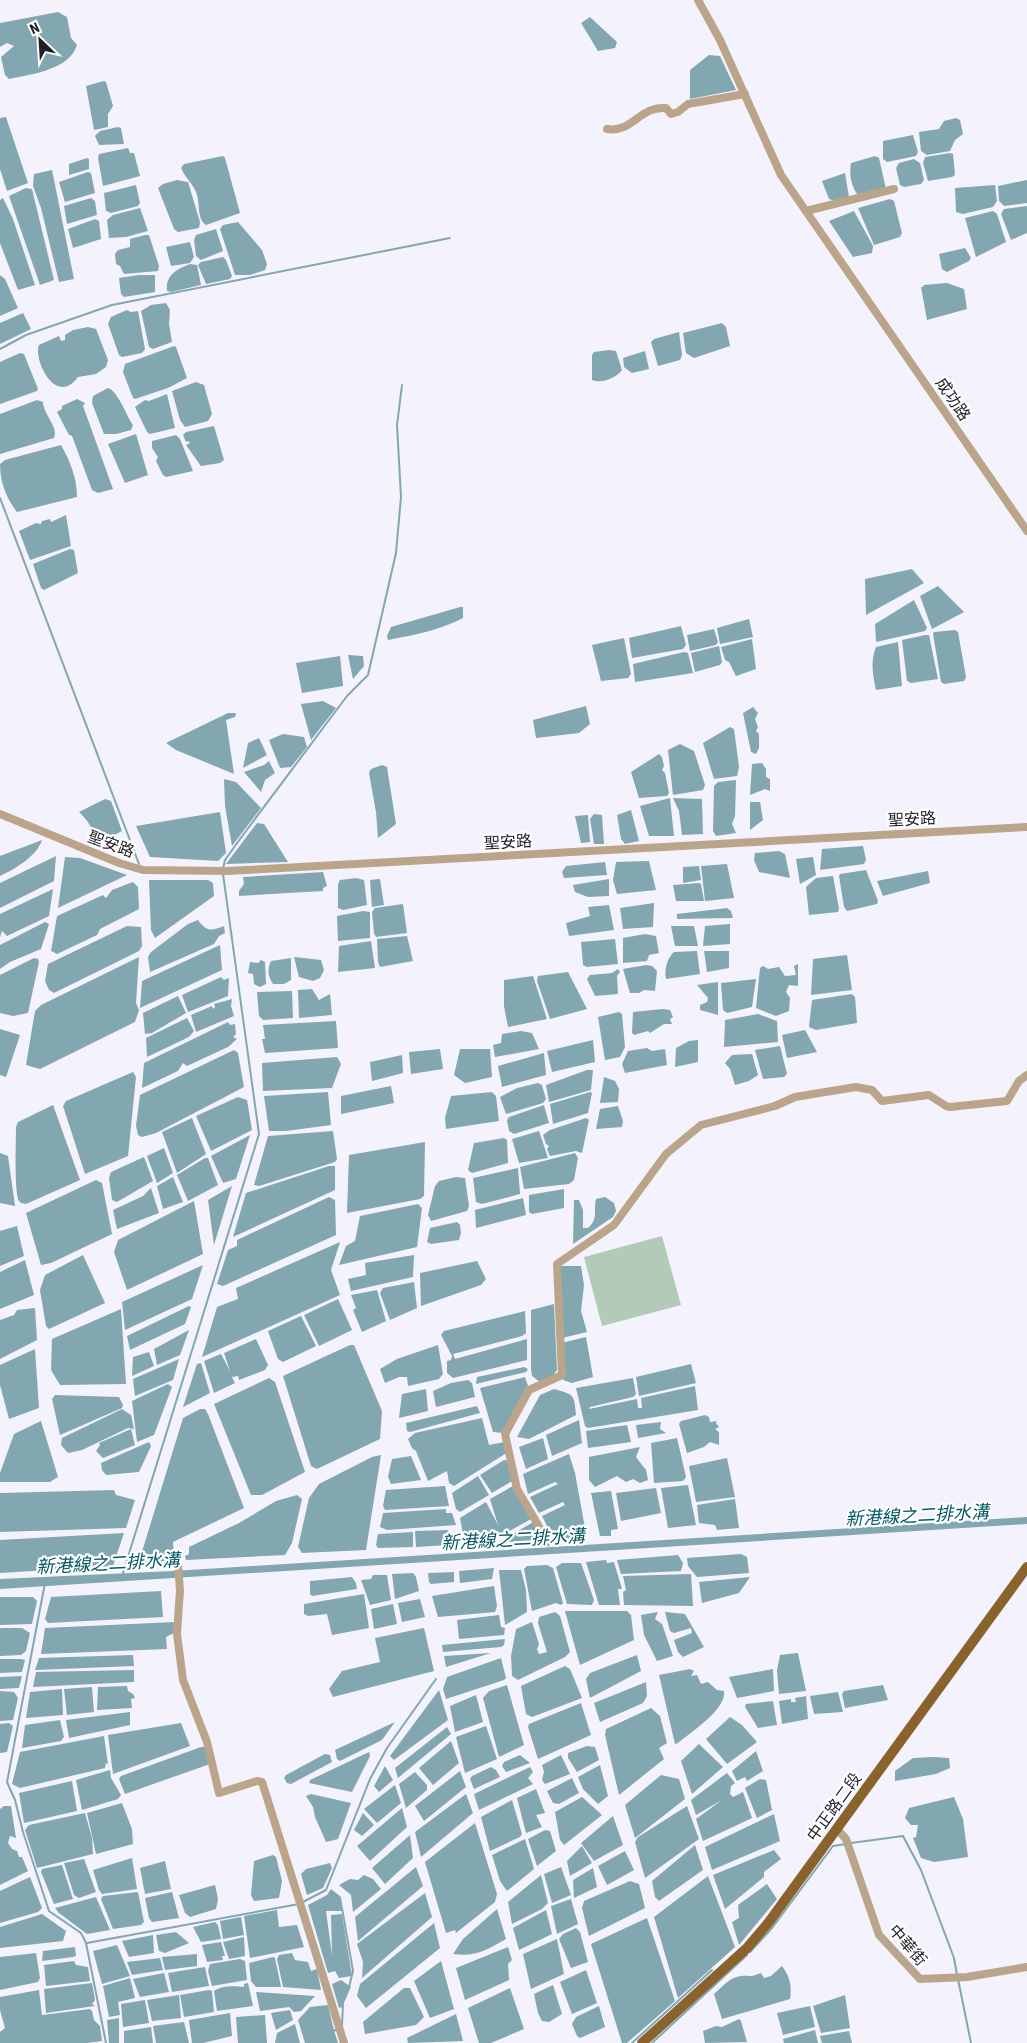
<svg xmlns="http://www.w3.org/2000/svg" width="1027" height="2043" font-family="'Roboto Condensed','Noto Sans TC',sans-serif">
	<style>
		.green { fill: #b3cab8 }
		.water { fill: #82a7b0 }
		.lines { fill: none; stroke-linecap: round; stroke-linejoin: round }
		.stream { stroke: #82a7b0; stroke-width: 2 }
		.minor { stroke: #bba58a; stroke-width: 8 }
		.major { stroke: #89622c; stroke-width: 10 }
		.labels { text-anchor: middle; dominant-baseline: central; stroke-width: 4.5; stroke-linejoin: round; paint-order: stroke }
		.street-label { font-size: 16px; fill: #201e27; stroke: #fff }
		.water-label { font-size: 18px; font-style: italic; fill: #045765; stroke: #fff }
	</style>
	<rect width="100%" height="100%" fill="#f4f2fd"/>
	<polygon class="green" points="662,1236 681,1305 602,1326 584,1257"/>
	<g class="water">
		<path d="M58,12L67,17L71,38L77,45C69,70 32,74 9,79L5,75L1,57L14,46L7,43L0,47V23Z"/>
		<polygon points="590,17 617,42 615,48 598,51 581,23"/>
		<polygon points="709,55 720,56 736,90 690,99 690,70"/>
		<polygon points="104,81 106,82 113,106 108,114 108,127 94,130 86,86"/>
		<polygon points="6,117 28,183 7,191 0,169 0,118"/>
		<polygon points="956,118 960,120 963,134 955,140 950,151 927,155 921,151 919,132 939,129 944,121"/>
		<polygon points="118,127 121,128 124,144 99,145 95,136 100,131"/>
		<polygon points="913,135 918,152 916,156 887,162 883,159 883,141"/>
		<polygon points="128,148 130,153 134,153 140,176 103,186 98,158 99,154"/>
		<polygon points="950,153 953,154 955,175 952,177 928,181 923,163 925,157"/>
		<path d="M223,156L225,158L240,213L206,225C197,219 200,205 197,195C194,184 185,178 181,168L184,164Z"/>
		<path d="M875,156L879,158L886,189L859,196C851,188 849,174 851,163Z"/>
		<polygon points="87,158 89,159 89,169 69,175 69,164"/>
		<polygon points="914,159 920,163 924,180 921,184 904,187 900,185 896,168 899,163"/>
		<polygon points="52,170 74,279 59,282 41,208 33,186 34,174"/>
		<polygon points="88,172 91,173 95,193 65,202 59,182"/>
		<polygon points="845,173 849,197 835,201 829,199 822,181"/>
		<polygon points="177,180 188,182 200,222 199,228 178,232 174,229 158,188 163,184"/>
		<polygon points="1027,180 1027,203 1004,206 999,201 998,186"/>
		<polygon points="136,185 140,203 138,206 111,213 106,211 104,193"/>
		<polygon points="995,185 997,201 993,207 963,214 956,212 955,188"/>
		<polygon points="26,188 32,189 54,280 40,285 9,196"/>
		<polygon points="3,198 13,219 35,285 18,290 0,243 0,200"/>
		<polygon points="91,198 95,201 97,215 67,224 64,206"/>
		<polygon points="890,199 894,201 902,233 900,237 874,245 858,208"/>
		<polygon points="1027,206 1027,233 1011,240 1001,214 1004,209"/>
		<polygon points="140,208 148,231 126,237 109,238 107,220 113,215"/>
		<polygon points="854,211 873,246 872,253 853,257 829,221"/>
		<polygon points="993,211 997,214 1006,242 976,257 965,218"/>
		<polygon points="95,219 99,221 101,239 73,248 68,229"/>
		<polygon points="238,222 262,250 267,264 265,270 250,275 235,275 220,229 223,225"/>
		<polygon points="216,229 223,251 201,260 196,256 194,240 196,235"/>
		<polygon points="145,235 149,235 159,266 158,271 124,274 120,266 116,264 115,254 118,250 130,247 130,239"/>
		<polygon points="190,242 194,257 190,263 171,266 166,247"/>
		<polygon points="965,248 971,258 969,261 947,272 942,269 939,254"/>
		<polygon points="223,257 226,260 232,276 230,279 206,284 198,265 201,262"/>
		<path d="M190,264L197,265L201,285L171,292L167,291C165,275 177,269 190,264Z"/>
		<polygon points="0,275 5,279 18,308 0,316"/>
		<polygon points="139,275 155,275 155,292 124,297 121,294 119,278"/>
		<polygon points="947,283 964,289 967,309 927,320 921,287 923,287 924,285"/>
		<polygon points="166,303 170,310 169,324 172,342 153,349 149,347 141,311 151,305"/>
		<polygon points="127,310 131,312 138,311 145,349 142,353 122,357 119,355 108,324 111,317"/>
		<polygon points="23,313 31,329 0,344 0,323"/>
		<polygon points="722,323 726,327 730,346 694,358 686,353 683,333"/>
		<path d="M88,327L96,329L108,360L106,367L96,374L78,377C55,408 33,358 39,345L59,336L61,341L65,340V335L73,330Z"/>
		<polygon points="679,332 682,355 680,360 658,366 651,342 654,339"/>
		<polygon points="174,346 176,347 187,378 168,388 135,399 133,398 123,372 125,364"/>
		<path d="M609,350L616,351L622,370C616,378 602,384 592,380V355L594,352Z"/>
		<polygon points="645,351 649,369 632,373 624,367 623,358"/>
		<polygon points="20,353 24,354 38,389 37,391 0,404 0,362"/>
		<polygon points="196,382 204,385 212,414 208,421 185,427 180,420 172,391"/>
		<path d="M108,388C118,391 126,415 133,425L131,430L116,434H104L92,403L93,396Z"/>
		<polygon points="167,394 175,428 150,434 147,432 135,407 145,400 149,401"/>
		<polygon points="77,399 85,403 83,406 113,489 98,493 92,490 72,436 69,435 57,412 62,409 62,406"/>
		<path d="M37,400L43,402C43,414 59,427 54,438L0,454V414Z"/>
		<polygon points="214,426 224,460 220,463 201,466 186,445 190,443 188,441 186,442 183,435 186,432"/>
		<polygon points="136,434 148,475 125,483 108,444"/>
		<polygon points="176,435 180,439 193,471 166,477 163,475 156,461 158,457 152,448 152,441"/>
		<path d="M61,445C70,461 77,478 77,497L17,512C6,498 0,482 0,464L5,460Z"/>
		<polygon points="66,515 71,546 30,560 19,531 36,523 41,524 42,521 50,519 51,522"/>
		<polygon points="70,549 74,550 78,573 44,590 41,588 33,564"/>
		<polygon points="912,569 924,583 866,615 865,579"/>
		<polygon points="938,586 964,612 932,629 920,596"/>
		<polygon points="914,600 927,628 925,631 876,642 875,624"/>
		<path d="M460,607H463V618C440,630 414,635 388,640L387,636L391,627Z"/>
		<polygon points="749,619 753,637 720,644 717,628"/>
		<polygon points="681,626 686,645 683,649 632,658 629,638"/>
		<polygon points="714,629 718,642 716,645 690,651 687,635"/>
		<polygon points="955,630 958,632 966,677 964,681 944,684 941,682 933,634 934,632"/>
		<polygon points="925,635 929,635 938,679 911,683 907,681 902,640"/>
		<polygon points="624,638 631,674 628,678 601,681 592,645"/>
		<polygon points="752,639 756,669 736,676 729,662 725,660 721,647"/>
		<path d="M898,642L902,686L876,690C873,676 870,661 876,647Z"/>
		<polygon points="719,646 722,662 720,665 695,672 691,653"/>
		<polygon points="684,652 688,653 693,673 635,682 633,664"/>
		<polygon points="348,655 363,656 364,666 353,679"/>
		<polygon points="340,656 343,686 302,693 296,663"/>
		<polygon points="323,701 336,708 311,740 301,704"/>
		<polygon points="586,706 590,724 579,733 536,738 533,720"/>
		<polygon points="753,707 758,713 755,719 758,727 756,731 759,734 759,748 756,754 751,752 743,713"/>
		<polygon points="228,713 236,713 235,717 226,720 234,774 176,750 166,743"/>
		<polygon points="730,727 734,729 739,767 737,776 714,779 703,743"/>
		<polygon points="283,734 304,737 307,747 291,767 280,768 269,740"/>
		<polygon points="259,738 267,755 243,768 248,743"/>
		<polygon points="680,744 694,751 705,785 703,790 673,795 668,750"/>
		<polygon points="659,754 662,757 664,766 662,770 665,773 669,793 667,796 639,798 631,772"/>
		<polygon points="269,761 275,773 265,780 261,792 244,772 264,765"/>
		<polygon points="762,763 766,769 766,777 770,779 770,791 765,789 750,795 752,764"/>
		<polygon points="382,765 387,767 396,824 378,838 376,812 369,773 371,769"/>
		<polygon points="224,779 236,782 261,808 232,846 225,806"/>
		<polygon points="736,780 735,816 732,824 736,833 716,836 713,831 714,786 718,782"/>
		<polygon points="670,798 674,836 649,836 640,806"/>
		<polygon points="673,798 702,799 703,834 682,835 679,811"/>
		<path d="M105,799L111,801L122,831L101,842L94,841C96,830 86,819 79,812Z"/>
		<polygon points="750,802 760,802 763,820 750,830"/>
		<polygon points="631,810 639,841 625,844 621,839 617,815"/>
		<polygon points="220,812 226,853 218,861 150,857 136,826"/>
		<polygon points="594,814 602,815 604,844 594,844 590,819"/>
		<polygon points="588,815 590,842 581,843 575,816"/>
		<polygon points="257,823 264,824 288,862 226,864"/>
		<path d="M42,840C37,856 15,869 0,876V856Z"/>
		<polygon points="863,846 866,860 864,864 820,870 822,849"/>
		<polygon points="779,851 785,854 790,878 759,872 754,860 755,853"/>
		<polygon points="56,856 54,881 0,908 0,883"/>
		<polygon points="65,857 80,858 127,875 58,908"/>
		<polygon points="813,857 816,875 800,884 796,859"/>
		<polygon points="649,861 656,890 617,894 613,880 616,862"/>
		<polygon points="605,862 607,875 564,878 562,872 566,866"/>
		<polygon points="727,864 734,898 705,901 701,866"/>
		<polygon points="699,866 701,880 683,883 683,867"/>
		<polygon points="866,870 878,901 877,904 847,911 844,907 839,876 840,874"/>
		<polygon points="928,871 930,883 883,896 877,881"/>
		<polygon points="323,872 327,886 323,888 323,891 239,896 239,891 244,884 243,877"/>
		<polygon points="833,876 839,909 838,912 809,915 806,887 816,878"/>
		<polygon points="356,878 364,880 367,905 343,910 338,908 338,884 340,880"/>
		<polygon points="380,879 384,905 372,907 370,880"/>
		<polygon points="609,879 609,896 588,897 575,892 573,885"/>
		<polygon points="149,880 208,880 213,883 214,896 155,938 151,930"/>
		<polygon points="133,882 138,887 139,909 100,929 97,935 57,954 51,951 57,916 103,895 106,898 112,890"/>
		<polygon points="699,883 701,884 704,901 676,901 673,885"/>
		<polygon points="53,889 49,916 7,936 2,931 0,937 0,914"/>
		<polygon points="654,903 653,927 623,929 620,908"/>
		<polygon points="403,904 407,933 376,937 374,933 372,912 375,908"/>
		<polygon points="609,905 614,930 569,936 566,923 590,916 588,907"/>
		<polygon points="727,908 731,911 733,918 677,919 677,914"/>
		<polygon points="363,911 370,912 370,938 338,941 337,916"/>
		<path d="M198,920C207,932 211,931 224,926L225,933L219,936L214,944L150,972L148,957L151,952L188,924Z"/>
		<polygon points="45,922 49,924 41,949 10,962 0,969 0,945"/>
		<polygon points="730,924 730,944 703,946 705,926"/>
		<polygon points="127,926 141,927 142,946 139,951 54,993 49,990 45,981 48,964"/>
		<polygon points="671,926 694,926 698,946 675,946"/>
		<polygon points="645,934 656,936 659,953 649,955 647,961 623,963 623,938"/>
		<polygon points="407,936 413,961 380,967 378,962 377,939"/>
		<polygon points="615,939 618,964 587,967 583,965 581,942"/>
		<polygon points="371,941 375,968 338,972 339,946"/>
		<polygon points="220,945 222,970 140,1008 142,981"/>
		<path d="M697,951L700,974L666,979C664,970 667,958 674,952Z"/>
		<polygon points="704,951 729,951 729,968 707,972"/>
		<polygon points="847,955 852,990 811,995 813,959"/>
		<polygon points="139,957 136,1003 139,1010 135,1022 40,1069 26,1065 35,1011 41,1005"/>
		<polygon points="294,957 321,960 324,970 320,978 313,981 299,977"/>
		<polygon points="34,958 38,959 39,962 28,1013 13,1016 0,1013 0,975"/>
		<path d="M291,958V980L284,984H273C268,977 267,969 271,961Z"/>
		<polygon points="261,960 265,962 266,984 260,987 254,984 253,974 248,973 250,962 258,963"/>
		<polygon points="798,964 798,986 789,985 786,992 790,998 789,1011 776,1016 756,1008 760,968 763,966 768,969 779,967 785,976 796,975 794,966"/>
		<polygon points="646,965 652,966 657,971 655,991 644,990 639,993 630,993 623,969"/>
		<polygon points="618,969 620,972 617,976 618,994 595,996 587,979 590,975 612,973"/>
		<polygon points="568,972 587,1009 550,1019 537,981 538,976"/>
		<polygon points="533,976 547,1019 508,1027 504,1006 504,980"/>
		<polygon points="221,977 224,980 229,978 228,996 188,1012 182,995"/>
		<polygon points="756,979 752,1007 727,1013 723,1010 721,983"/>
		<polygon points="718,982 718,1015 700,1010 700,1005 707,1002 708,998 697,985"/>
		<polygon points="312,989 319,1000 330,994 332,1015 299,1018 298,990"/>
		<polygon points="292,991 293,1018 263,1020 259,1016 257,992"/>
		<polygon points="852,994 855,997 857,1023 816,1030 809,1027 812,1000"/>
		<polygon points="178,996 186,1013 152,1033 145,1034 143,1013"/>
		<polygon points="232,999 231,1006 234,1016 196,1032 191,1015 212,1006 213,1009 215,1007 214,1004"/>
		<polygon points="663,1009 670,1010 673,1017 670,1019 672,1024 664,1024 650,1033 648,1031 634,1035 632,1033 633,1012"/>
		<polygon points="619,1012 622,1014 625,1047 620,1057 605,1060 598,1017"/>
		<polygon points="758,1014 777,1021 778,1042 724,1047 725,1020"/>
		<polygon points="187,1018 194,1031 189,1037 147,1057 146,1038"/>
		<polygon points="336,1021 338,1048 265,1053 262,1039 265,1039 263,1025"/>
		<polygon points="228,1022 230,1025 235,1024 236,1034 233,1037 237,1039 228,1047 187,1066 183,1063 178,1071 142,1088 144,1063"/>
		<polygon points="0,1029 20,1035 6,1077 0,1075"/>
		<polygon points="805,1030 817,1052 787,1058 782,1035"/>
		<polygon points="521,1031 532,1033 539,1049 495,1057 493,1045 501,1043 502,1034"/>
		<polygon points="593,1040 595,1062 552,1072 547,1051"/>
		<polygon points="698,1040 698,1062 675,1067 676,1048 689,1041"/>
		<polygon points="780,1046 787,1074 784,1077 763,1079 755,1050"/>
		<polygon points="647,1048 652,1051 665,1049 667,1065 625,1073 622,1064 628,1051"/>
		<polygon points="440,1049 443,1069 411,1074 409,1052"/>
		<polygon points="460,1049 490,1049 492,1077 465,1083 454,1075"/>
		<polygon points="234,1050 238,1053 244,1087 156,1133 142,1137 138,1135 136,1126 140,1095"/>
		<polygon points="544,1053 546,1075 502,1087 498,1066"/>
		<polygon points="752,1054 758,1075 749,1081 735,1085 730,1069 725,1063 732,1055"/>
		<polygon points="402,1055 403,1073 372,1081 370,1062"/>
		<polygon points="337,1057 341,1064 332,1088 263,1091 262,1063"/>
		<polygon points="587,1070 593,1070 591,1090 549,1102 546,1085"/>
		<polygon points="133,1072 136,1077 128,1156 85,1174 63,1106 66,1101"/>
		<polygon points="604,1077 615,1081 619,1089 618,1102 600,1103"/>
		<polygon points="538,1083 542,1085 546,1099 543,1103 506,1114 500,1097 517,1088"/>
		<polygon points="391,1086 394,1103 341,1114 341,1096"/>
		<polygon points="328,1092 331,1125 286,1131 269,1131 264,1096"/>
		<polygon points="492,1092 496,1096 499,1121 446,1129 445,1118 451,1096"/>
		<polygon points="590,1092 592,1093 588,1113 553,1124 550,1104"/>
		<polygon points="238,1097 247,1100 252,1130 211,1151 196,1116"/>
		<path d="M53,1105L80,1180L26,1204C23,1203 21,1204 19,1201C14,1194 16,1139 16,1127L18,1122Z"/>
		<polygon points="544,1105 549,1123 514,1134 509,1131 507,1120 509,1117"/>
		<polygon points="618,1106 623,1121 622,1127 596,1129 600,1109"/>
		<polygon points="192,1118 206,1154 177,1173 162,1132"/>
		<polygon points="586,1118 589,1120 582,1153 576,1151 550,1156 547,1149 549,1146 546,1144 543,1135 550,1130"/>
		<polygon points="333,1131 337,1159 335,1162 259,1186 254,1185 268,1136"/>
		<polygon points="539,1131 548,1158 519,1163 512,1139"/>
		<polygon points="250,1135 236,1179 223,1183 211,1156"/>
		<polygon points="504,1138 507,1140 508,1163 472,1173 468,1170 474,1143"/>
		<polygon points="425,1142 424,1196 420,1199 347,1213 349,1155"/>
		<polygon points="164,1148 173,1173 157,1183 147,1156"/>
		<polygon points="0,1153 8,1156 15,1206 0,1203"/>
		<polygon points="575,1153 578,1158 574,1180 569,1184 524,1189 520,1167"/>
		<polygon points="144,1157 153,1181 117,1202 112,1200 109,1178 111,1172"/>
		<polygon points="205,1158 208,1158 218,1185 188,1201 177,1175"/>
		<polygon points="329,1166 335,1166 335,1190 233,1237 246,1193"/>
		<polygon points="518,1168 520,1194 482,1204 476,1202 473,1178"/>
		<polygon points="173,1177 183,1202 163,1209 157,1186"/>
		<polygon points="456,1177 465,1178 469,1206 467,1211 431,1221 428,1215 435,1186 439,1181"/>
		<polygon points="96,1180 102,1183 112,1234 51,1263 41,1265 26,1213"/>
		<polygon points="232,1186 214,1245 208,1200"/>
		<polygon points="151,1188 159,1213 117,1229 113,1210 143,1196"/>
		<polygon points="564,1189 564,1208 532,1214 529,1212 529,1195"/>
		<polygon points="329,1197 335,1200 336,1235 223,1286 217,1284 228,1250 237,1246 237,1240"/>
		<path d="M605,1197L614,1203L616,1211L613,1217L573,1244L574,1200H579L583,1210V1228H588C599,1218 593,1211 596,1199Z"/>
		<polygon points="523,1198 526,1215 476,1228 475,1210"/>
		<polygon points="194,1201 203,1254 127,1290 114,1252 118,1240"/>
		<polygon points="418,1204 422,1208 417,1247 339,1265 346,1246 355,1241 360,1216"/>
		<polygon points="457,1222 460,1225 461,1233 459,1240 431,1244 427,1242 430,1228"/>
		<polygon points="17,1226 24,1256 0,1266 0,1231"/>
		<polygon points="340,1242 331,1270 340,1295 202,1357 217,1307 238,1299 236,1288"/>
		<polygon points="83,1255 105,1303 49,1329 46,1326 40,1290 45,1275"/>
		<polygon points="414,1255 413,1277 351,1291 348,1279 366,1275 365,1263"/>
		<polygon points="25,1260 34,1295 0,1309 0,1272"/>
		<polygon points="477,1261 486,1279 481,1285 421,1306 420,1273"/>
		<polygon points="203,1265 192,1299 125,1330 122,1302"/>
		<polygon points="559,1266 581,1266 584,1285 581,1311 587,1332 562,1338"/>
		<polygon points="414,1282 417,1308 390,1320 380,1293 383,1288"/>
		<polygon points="377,1290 386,1321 362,1332 353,1310 356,1308 351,1295"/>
		<polygon points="338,1299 352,1330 319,1346 304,1315"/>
		<polygon points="554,1304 557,1370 552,1377 540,1382 532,1376 531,1368 531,1310"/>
		<polygon points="189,1306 191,1307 185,1324 130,1350 127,1336"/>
		<polygon points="35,1308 37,1340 0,1359 0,1320 14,1315 17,1310"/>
		<polygon points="121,1309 126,1384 60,1385 51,1370 52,1339"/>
		<polygon points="525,1311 526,1333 522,1336 453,1354 455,1359 527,1339 527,1360 453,1378 447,1373 447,1361 451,1360 452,1356 441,1335 444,1331"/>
		<polygon points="301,1316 316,1346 283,1362 278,1359 268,1331"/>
		<polygon points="189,1330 180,1355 157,1365 154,1349"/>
		<polygon points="586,1337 593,1377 572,1383 563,1380 561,1343"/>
		<polygon points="256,1339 268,1365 265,1370 239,1380 238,1376 232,1377 235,1383 214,1393 204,1361 221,1354 230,1371 224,1353"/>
		<polygon points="350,1345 354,1345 382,1411 380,1439 317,1469 311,1466 283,1376"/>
		<polygon points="438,1345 443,1374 439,1379 408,1386 407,1377 399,1377 385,1383 380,1369 397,1359"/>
		<polygon points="35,1349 39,1408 9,1419 0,1385 0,1365"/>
		<polygon points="149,1352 154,1366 132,1376 133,1357"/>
		<polygon points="179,1359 173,1380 135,1396 133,1379"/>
		<polygon points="201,1363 210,1393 183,1407 197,1364"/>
		<polygon points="691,1364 696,1383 639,1396 636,1377"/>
		<polygon points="524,1367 528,1369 526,1372 476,1384 477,1377"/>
		<polygon points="525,1377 529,1389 504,1433 493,1432 480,1388"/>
		<polygon points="269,1378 275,1382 305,1472 262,1495 251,1495 214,1404"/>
		<polygon points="633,1378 636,1394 633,1397 590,1407 589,1409 637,1399 638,1408 642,1408 641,1398 695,1386 698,1410 588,1428 585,1426 576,1388"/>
		<polygon points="468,1380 472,1383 475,1397 436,1407 433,1391 451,1383"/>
		<polygon points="168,1384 172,1387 154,1435 137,1442 132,1401"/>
		<polygon points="426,1389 428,1411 399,1418 402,1394"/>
		<path d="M554,1389C575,1395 574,1394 576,1415L529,1439L517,1437L540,1395Z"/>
		<polygon points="55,1395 119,1397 123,1405 122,1408 60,1435 52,1399"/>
		<polygon points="477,1406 480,1413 410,1432 407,1431 406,1423"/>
		<polygon points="122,1409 131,1415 134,1429 128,1428 82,1450 68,1453 61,1445 62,1438"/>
		<polygon points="200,1409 205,1409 208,1414 244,1508 173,1542 174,1558 149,1565 141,1555 183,1418"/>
		<polygon points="705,1415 709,1417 710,1422 717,1421 716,1423 719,1427 715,1429 719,1432 719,1445 710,1442 704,1447 687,1453 679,1424 681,1421"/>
		<polygon points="482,1418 489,1445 505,1442 508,1452 454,1486 449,1483 447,1471 428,1481 416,1451 412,1448 408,1439 415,1433"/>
		<polygon points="579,1420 582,1443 552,1456 546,1435"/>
		<polygon points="41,1421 58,1477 50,1482 0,1482 0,1473 14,1434"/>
		<polygon points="661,1422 660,1429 666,1433 638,1438 636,1425"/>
		<polygon points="627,1425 631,1442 588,1448 586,1431"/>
		<polygon points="131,1429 135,1445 103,1458 96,1451 100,1445 99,1443"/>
		<polygon points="543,1438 548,1459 526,1469 519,1447"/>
		<polygon points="677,1438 686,1477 683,1481 654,1483 651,1443"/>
		<polygon points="149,1442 151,1446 139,1472 106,1475 102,1470 101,1463"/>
		<polygon points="640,1447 636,1457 646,1470 648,1480 640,1483 633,1479 626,1482 617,1476 595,1487 589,1480 589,1457"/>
		<polygon points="569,1454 575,1473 585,1528 580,1531 582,1539 553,1538 542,1516 565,1505 563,1502 539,1513 530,1497 558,1484 555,1482 528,1494 523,1474"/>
		<polygon points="381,1455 366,1550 302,1553 298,1547 309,1498 319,1484 372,1457"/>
		<polygon points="411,1456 421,1480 391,1484 388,1477 392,1459"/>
		<polygon points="727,1458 735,1497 696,1502 689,1466"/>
		<polygon points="504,1460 510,1461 514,1480 492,1493 480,1475"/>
		<polygon points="478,1476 489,1495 460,1512 456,1509 452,1493"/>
		<polygon points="688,1485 696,1525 668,1528 661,1488"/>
		<polygon points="445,1486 449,1506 385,1510 383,1506 386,1490"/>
		<path d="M513,1486L531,1519L506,1533L502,1532V1534C491,1542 477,1549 464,1540L460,1518L486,1502L498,1525L490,1499Z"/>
		<polygon points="656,1488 661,1513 621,1521 616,1493"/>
		<polygon points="114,1490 116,1495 135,1500 126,1528 0,1532 0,1493"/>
		<polygon points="611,1491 618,1529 611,1530 611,1536 600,1536 591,1493"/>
		<polygon points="297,1495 302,1499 292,1543 285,1555 186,1560 185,1556 189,1554 189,1547 239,1523 276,1501"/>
		<polygon points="735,1499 739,1528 717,1530 715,1525 699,1523 697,1505"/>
		<polygon points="446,1509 446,1513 452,1513 456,1525 387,1530 380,1527 383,1513"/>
		<polygon points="1027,1517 1027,1524 0,1589 0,1579 173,1571"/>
		<polygon points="535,1521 543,1540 506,1542 506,1538"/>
		<polygon points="448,1530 453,1542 449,1545 416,1547 415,1531"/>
		<polygon points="413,1532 413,1547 378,1548 376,1545 378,1534"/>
		<polygon points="124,1533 113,1566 0,1573 0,1540"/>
		<polygon points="741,1554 747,1557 749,1573 697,1577 688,1566 687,1558"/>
		<polygon points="678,1555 683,1563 681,1571 621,1574 617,1560"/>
		<polygon points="606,1560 607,1563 614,1562 622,1589 618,1589 620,1605 599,1605 586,1562"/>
		<polygon points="562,1563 581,1563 594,1600 592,1605 567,1604 556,1567"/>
		<polygon points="547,1565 553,1568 563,1603 561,1605 556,1603 532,1611 524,1569 527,1566"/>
		<polygon points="494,1568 492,1579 460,1583 459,1571"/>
		<polygon points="499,1570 521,1570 526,1590 527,1612 505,1625"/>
		<polygon points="454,1572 454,1582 431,1584 429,1582 428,1573"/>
		<polygon points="413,1573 416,1577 419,1591 395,1599 392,1574"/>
		<polygon points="691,1574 693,1606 624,1605 623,1592 626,1590 623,1576"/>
		<polygon points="373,1575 387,1575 391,1600 370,1605 361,1580 371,1579"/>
		<polygon points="352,1577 356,1583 357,1589 312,1596 310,1594 310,1581"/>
		<polygon points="750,1577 739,1593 702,1603 699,1582"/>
		<polygon points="494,1586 497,1606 495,1612 438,1617 432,1596"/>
		<polygon points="161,1591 163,1617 48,1623 45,1619 51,1597"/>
		<polygon points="364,1594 369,1628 332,1635 327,1614 308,1616 304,1614 304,1604"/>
		<polygon points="0,1597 33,1597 37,1601 32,1624 0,1625"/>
		<polygon points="420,1599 425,1617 402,1622 398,1603"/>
		<polygon points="393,1604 397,1624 374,1629 371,1609"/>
		<polygon points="565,1611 627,1611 631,1615 634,1640 580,1665"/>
		<polygon points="555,1612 560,1616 570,1652 565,1657 518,1680 512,1676 511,1656 516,1629 532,1622 539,1644 537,1649 539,1654 547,1652 538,1623 539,1617"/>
		<polygon points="658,1612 655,1619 662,1624 673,1656 657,1661 644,1635 641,1615"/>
		<polygon points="665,1612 685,1614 704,1647 683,1657 678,1652 674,1640 692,1633 691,1628 674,1633 670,1631"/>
		<polygon points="499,1615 501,1627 505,1628 504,1635 459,1639 457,1620"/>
		<polygon points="175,1622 176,1632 166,1637 167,1649 41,1654 45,1628"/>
		<polygon points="0,1628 22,1628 30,1633 26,1651 21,1655 0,1656"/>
		<polygon points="424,1628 434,1671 333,1697 329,1689 342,1671 380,1662 375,1638"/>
		<polygon points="505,1639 504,1645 501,1647 443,1652 442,1645"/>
		<polygon points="491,1653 446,1667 444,1656"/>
		<polygon points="798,1653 806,1691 779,1694 777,1670 780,1655"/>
		<polygon points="133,1655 134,1666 35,1670 39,1658"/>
		<polygon points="637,1655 641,1671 590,1698 586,1679 590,1673"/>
		<polygon points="501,1658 506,1678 504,1680 446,1699 443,1689 447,1677"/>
		<polygon points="21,1659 25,1660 22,1672 0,1673 0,1659"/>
		<polygon points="565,1666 570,1669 582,1698 532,1717 526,1714 521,1686"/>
		<path d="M690,1669L694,1671L691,1676L697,1675L701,1684L708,1682L717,1690L724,1691C727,1709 691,1732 678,1743L675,1744L659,1675Z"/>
		<polygon points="773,1669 774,1691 737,1698 729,1677"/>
		<polygon points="134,1670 134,1682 33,1687 36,1672"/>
		<polygon points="22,1676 19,1688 0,1689 0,1677"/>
		<polygon points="646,1682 647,1696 643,1703 600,1722 594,1703"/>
		<polygon points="507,1685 524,1745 499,1757 483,1698 489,1691"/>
		<polygon points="883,1685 888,1700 845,1708 842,1694 844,1691"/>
		<polygon points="127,1686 128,1691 133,1694 135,1698 131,1699 132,1708 97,1710 98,1687"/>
		<polygon points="92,1687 94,1712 67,1715 64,1689"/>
		<polygon points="62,1689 63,1715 26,1718 30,1692"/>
		<polygon points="439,1690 448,1720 394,1760 390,1756"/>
		<polygon points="0,1691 14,1692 18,1698 13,1720 0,1721"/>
		<polygon points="838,1692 843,1712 814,1714 810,1696"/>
		<polygon points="476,1695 483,1722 455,1732 450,1706"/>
		<polygon points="806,1696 808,1719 782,1724 779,1701 791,1699 791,1702 796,1702 795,1698"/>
		<polygon points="773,1701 777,1725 758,1728 745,1707 746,1704"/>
		<polygon points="581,1703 591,1735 538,1759 528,1727 529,1724"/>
		<polygon points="651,1708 660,1716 667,1743 659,1748 664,1759 619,1795 605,1735 606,1729"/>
		<polygon points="130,1712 130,1725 69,1738 66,1720"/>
		<polygon points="730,1717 742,1725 757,1742 727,1764 706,1739"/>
		<polygon points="60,1720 64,1737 61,1741 22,1748 25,1725"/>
		<polygon points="395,1722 382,1740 340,1761 337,1759 335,1750"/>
		<polygon points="9,1723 13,1726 7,1752 0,1753 0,1724"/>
		<polygon points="181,1723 190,1746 113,1774 108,1735"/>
		<polygon points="486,1726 497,1759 465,1773 456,1737"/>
		<polygon points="447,1727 451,1734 398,1778 395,1768"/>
		<polygon points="104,1736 108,1764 106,1763 105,1768 20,1788 12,1784 20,1752"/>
		<polygon points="451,1741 459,1763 433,1785 419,1768"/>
		<polygon points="699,1744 723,1767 692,1794 681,1761"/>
		<polygon points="587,1746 595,1747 599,1760 577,1772 568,1758 568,1753"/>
		<polygon points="201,1747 206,1747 210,1764 125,1794 119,1779 121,1776"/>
		<polygon points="756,1751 763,1771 747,1781 745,1777 737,1781 732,1771"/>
		<polygon points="369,1752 370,1756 352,1792 309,1783 310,1780"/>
		<polygon points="325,1754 330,1755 332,1762 291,1784 287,1783 284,1778 286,1775"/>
		<polygon points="520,1755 530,1763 506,1772 502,1766 504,1762"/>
		<polygon points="561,1755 570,1774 545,1784 542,1780 544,1772 542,1765"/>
		<polygon points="934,1757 949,1758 950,1768 936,1774 895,1781 895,1771 913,1758"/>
		<polygon points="600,1765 608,1796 598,1804 583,1789 578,1777"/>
		<polygon points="385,1766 393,1780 379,1792 374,1786"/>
		<polygon points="491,1767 496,1770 500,1777 474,1789 470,1779 472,1776"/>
		<polygon points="530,1767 533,1772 528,1778 533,1784 479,1810 474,1794"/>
		<polygon points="110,1770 111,1778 121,1795 118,1799 82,1810 76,1780"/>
		<polygon points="460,1771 466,1787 424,1821 415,1806"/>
		<polygon points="415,1772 427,1785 427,1790 406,1808 399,1784"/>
		<polygon points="727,1773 735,1783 731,1786 730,1794 733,1797 743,1792 752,1818 703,1841 696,1819 722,1800 696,1815 691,1800"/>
		<polygon points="661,1775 679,1779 685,1799 635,1838 625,1805"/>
		<polygon points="572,1778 579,1793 559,1804 553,1803 547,1791"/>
		<polygon points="760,1779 766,1780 772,1810 757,1818 745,1788"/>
		<polygon points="72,1781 77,1811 24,1823 19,1793"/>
		<polygon points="395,1785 401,1803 377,1823 364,1809"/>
		<polygon points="536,1789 545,1813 536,1815 542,1827 526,1833 517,1798"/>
		<polygon points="311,1794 351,1803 338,1839 326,1842 315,1817 313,1807 306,1796"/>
		<polygon points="466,1794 473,1813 421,1857 415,1832"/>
		<polygon points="582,1797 602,1815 564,1845 560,1840 555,1812"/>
		<polygon points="954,1797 963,1819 968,1857 934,1862 921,1858 913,1838 916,1837 918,1825 911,1825 905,1818 909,1808"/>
		<polygon points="512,1800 522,1834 520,1837 490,1851 481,1817"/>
		<polygon points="122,1803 132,1829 133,1844 96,1854 87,1813"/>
		<polygon points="4,1806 11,1806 16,1838 10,1836 8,1843 12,1849 17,1851 19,1857 22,1857 28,1871 0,1885 0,1809"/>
		<polygon points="687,1806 699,1839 645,1878 635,1842 638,1837"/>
		<polygon points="402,1808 407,1827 370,1861 357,1846"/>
		<polygon points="85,1813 92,1838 93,1854 37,1868 25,1830 29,1825"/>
		<polygon points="363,1813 374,1825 362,1836 354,1830"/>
		<polygon points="774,1814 780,1841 712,1870 705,1847"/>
		<polygon points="613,1816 623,1845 594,1861 581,1843"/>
		<polygon points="475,1823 497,1894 495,1902 456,1933 455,1930 446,1933 425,1862"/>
		<polygon points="545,1830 550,1831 556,1851 537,1866 528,1839"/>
		<polygon points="410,1835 413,1858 385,1884 372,1868"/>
		<polygon points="525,1839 534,1869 507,1891 500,1881 492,1855"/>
		<polygon points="695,1845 703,1870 659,1901 655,1897 652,1881"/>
		<polygon points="582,1846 592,1863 570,1876 567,1861"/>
		<polygon points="774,1850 781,1859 764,1872 764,1877 725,1909 713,1875"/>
		<polygon points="625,1851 634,1870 607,1885 598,1866"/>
		<polygon points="273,1855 276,1857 282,1881 279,1898 254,1901 251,1895 254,1861"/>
		<polygon points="132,1858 137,1889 102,1894 99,1890 93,1870"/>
		<polygon points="84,1859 96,1892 79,1898 74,1895 64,1863"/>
		<polygon points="165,1861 171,1889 145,1894 140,1868"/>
		<polygon points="330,1863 332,1868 323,1888 307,1895 301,1874 306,1869"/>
		<polygon points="62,1865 73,1899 54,1904 41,1872 42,1869"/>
		<polygon points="416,1867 423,1886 358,1941 355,1917"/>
		<polygon points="561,1867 571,1895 552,1903 544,1874"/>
		<polygon points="593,1868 597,1887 574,1898 573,1880"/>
		<polygon points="364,1875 373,1879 381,1889 353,1912 351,1895 339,1885 350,1879 358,1880"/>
		<polygon points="541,1875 548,1903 542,1909 512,1924 508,1902"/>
		<polygon points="708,1876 735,1947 678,1998 654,1917"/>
		<polygon points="30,1877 42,1908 38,1912 0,1923 0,1891"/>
		<polygon points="630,1881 639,1884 645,1908 589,1936 582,1908 584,1901"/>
		<polygon points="767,1884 777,1899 739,1945 732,1922 739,1918 738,1905"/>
		<polygon points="215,1885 218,1899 216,1909 190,1917 185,1913 179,1895"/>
		<polygon points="331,1889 341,1897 343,1911 326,1911 332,1955 331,1915 342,1914 352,1976 339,1978 335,1971 328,1973 308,1905 327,1895"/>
		<polygon points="138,1892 144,1922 141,1925 113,1929 101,1899 103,1896"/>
		<polygon points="172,1892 179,1918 152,1922 149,1918 145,1898"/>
		<polygon points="425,1893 432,1917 362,1978 363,1962 357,1944"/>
		<polygon points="96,1897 110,1930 87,1934 59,1913 55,1908"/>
		<polygon points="571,1899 578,1924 557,1934 551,1906"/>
		<path d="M497,1909L506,1939C487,1950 476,1957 453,1954L463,1939Z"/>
		<polygon points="277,1910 279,1927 297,1925 304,1947 250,1958 244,1916"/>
		<polygon points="546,1910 552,1934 519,1950 513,1928"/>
		<polygon points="42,1914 66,1931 63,1941 0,1948 0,1927"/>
		<polygon points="241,1917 244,1935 223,1939 220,1921"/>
		<polygon points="647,1918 675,2001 627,2043 622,2043 591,1944"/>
		<polygon points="215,1922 218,1925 221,1939 201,1942 193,1927"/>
		<polygon points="434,1923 440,1948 366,2008 357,1996 360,1984"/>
		<polygon points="576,1928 580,1932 588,1962 571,1968 559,1939 563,1934"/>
		<polygon points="176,1932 189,1943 165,1953 159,1951 156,1935"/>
		<polygon points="153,1935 154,1953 129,1957 122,1941"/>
		<polygon points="244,1937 245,1956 229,1959 223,1942"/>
		<polygon points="557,1939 564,1974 531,1989 523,1954"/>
		<polygon points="221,1942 225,1956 222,1956 223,1960 207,1962 202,1945"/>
		<polygon points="117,1945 130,1976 102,1984 93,1951"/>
		<polygon points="75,1947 76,1956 73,1957 42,1961 43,1951"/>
		<polygon points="508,1947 512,1960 508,1964 509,1980 465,2000 456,1968"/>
		<polygon points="36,1953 40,1978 38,1982 0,1990 0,1957"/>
		<polygon points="292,1953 295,1960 308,1962 311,1971 317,1969 321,1990 283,1987 277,1959 279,1955"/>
		<polygon points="197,1954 197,1966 165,1970 162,1957"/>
		<polygon points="273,1957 275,1958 281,1987 256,1987 251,1981 249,1963"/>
		<polygon points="160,1958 163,1970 132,1975 127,1962"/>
		<polygon points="240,1959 245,1961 247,1980 212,1986 208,1971 210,1964"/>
		<polygon points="74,1961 76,1965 88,1967 90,1981 46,1986 44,1965"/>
		<polygon points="441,1961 454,2009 430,2018 414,1981"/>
		<path d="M782,1966C790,1977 792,1986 790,1999L722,2019L714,1994C722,1987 730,1977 741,1976C751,1975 749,1978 761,1973L764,1978L771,1976Z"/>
		<polygon points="205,1967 209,1986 172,1992 168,1973"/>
		<polygon points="586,1970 597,2003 572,2014 560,1982"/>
		<polygon points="164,1973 169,1992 140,1997 133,1979"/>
		<polygon points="130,1978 135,1998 118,2002 120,2015 109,2017 103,1986"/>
		<polygon points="341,1980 351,1987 342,2007 339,2008 332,1984"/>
		<polygon points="92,1983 95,2000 92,2004 95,2006 46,2013 44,1989"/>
		<path d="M248,1983L253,2006L217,2011L214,1991C222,1985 236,1986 244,1987V1984Z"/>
		<polygon points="553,1985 562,2014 549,2022 542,2021 538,2013 534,1994"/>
		<polygon points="404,1988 410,1988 424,2017 416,2025 365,2034 363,2022"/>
		<polygon points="510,1988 524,2029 491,2043 479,2043 468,2008"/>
		<polygon points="39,1990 42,2015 90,2009 92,2011 94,2020 100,2026 102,2041 87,2043 0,2043 0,2032 5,2028 0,2010 0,1997"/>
		<polygon points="209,1990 212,1991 214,2012 184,2017 180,1995"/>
		<polygon points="256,1992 315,1996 301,2011 294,2012 289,2007 260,2011"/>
		<polygon points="179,1995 181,2018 152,2021 147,2000"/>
		<polygon points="845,1995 850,2028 821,2033 813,2006"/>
		<polygon points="145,2000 149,2023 123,2027 121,2004"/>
		<polygon points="328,2005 337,2043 305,2043 298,2020 310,2007"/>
		<polygon points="599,2006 605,2027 580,2038 577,2036 572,2024 576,2017"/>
		<polygon points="810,2006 815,2027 783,2035 777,2013"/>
		<polygon points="290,2010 293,2020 276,2030 271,2013"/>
		<polygon points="230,2013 232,2036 203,2043 192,2043 189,2020"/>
		<polygon points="456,2014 463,2041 408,2043 407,2038"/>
		<polygon points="265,2015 267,2043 238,2043 236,2017"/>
		<polygon points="119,2018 119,2043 109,2043 107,2020"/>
		<polygon points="739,2019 741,2021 747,2042 705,2043 703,2031 716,2026 722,2027"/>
		<polygon points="184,2022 189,2043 156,2043 153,2026"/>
		<polygon points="295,2024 300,2043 275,2043 277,2033"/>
		<polygon points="151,2027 153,2043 124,2043 124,2031"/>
		<polygon points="815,2030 818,2043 784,2043 783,2039"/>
		<polygon points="849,2031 852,2043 822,2043 820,2036"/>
	</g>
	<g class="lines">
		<g class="stream">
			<polyline points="0,349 26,335 112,305 450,238"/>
			<polyline points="0,498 139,864"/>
			<polyline points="223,869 225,860 240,839 347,696 368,675 396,553 401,497 397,425 402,385"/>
			<polyline points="123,1573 259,1134 223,874"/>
			<polyline points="45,1583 7,1782 15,1800 23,1832 49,1911 81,1933 86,1943 106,2043"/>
			<polyline points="851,1843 903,1836 921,1870 954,1958 957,1975"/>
			<polyline points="303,1902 326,1890 370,1779 387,1748 436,1679"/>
			<polyline points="342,1908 353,1971 349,1987"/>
			<polyline points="87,1943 299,1904"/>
			<polyline points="750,1952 772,1928 833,1846 846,1844"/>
			<polyline points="958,1979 971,2043"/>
			<polyline points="342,2026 343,2003"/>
			<polyline points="336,2030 333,2031 337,2043"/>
			<polyline points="632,2043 712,1970"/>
			<polyline points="652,2043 747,1955"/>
		</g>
		<g class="minor">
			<polyline points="698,0 720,40 781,175 1027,531"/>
			<path d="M607,129C633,133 639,106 666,108L671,114L678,112L688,104L745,94"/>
			<polyline points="806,211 894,189"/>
			<polyline points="0,814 119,863 143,870 227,871 1027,827"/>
			<polyline points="548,1542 517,1489 505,1434 529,1390 562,1375 557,1264 614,1225 666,1154 701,1125 775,1106 795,1097 856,1087 872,1090 882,1101 929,1095 946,1106 950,1107 1007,1101 1019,1081 1027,1075"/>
			<polyline points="178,1565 180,1590 177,1634 183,1680 207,1742 219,1793 257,1781 262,1782 344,2043"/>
			<polyline points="837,1829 846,1839 879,1935 920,1979 967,1977 1027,1967"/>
		</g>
		<polyline class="major" points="642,2043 747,1948 769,1922 1027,1567"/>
	</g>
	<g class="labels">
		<g class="street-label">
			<text transform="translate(953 399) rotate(56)">成功路</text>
			<text transform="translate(912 819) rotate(-3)">聖安路</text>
			<text transform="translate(508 842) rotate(-3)">聖安路</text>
			<text transform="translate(111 844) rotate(20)">聖安路</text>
			<text transform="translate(834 1807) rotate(-54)">中正路二段</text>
			<text transform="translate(908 1945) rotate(49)">中華街</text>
		</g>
		<g class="water-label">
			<text transform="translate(917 1515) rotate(-3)">新港線之二排水溝</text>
			<text transform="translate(513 1539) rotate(-3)">新港線之二排水溝</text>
			<text transform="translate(108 1563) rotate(-3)">新港線之二排水溝</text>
		</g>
	</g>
	<g transform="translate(40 40) rotate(335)" stroke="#ffffff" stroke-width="4" paint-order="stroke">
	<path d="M0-4L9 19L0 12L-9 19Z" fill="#201e27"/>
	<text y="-8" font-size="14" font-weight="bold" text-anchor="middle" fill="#201e27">N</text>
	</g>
</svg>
